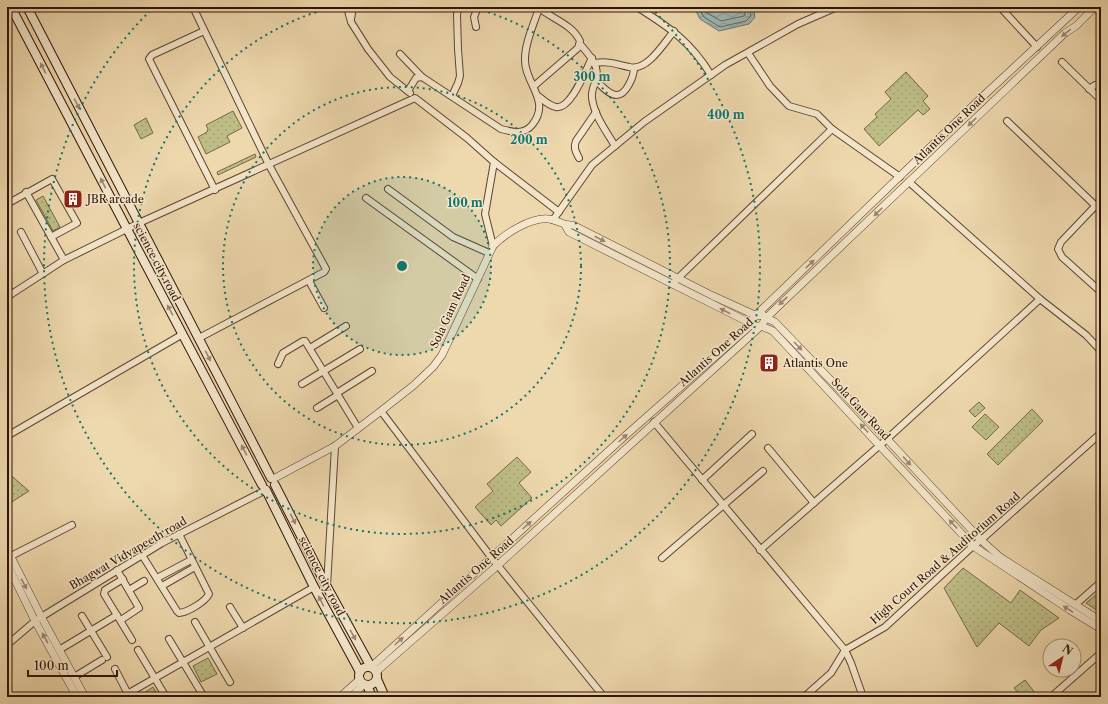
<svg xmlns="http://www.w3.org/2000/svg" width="1108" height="704" font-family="'Libre Caslon Text',serif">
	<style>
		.grass { fill: url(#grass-dots); stroke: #766846 }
		.water { fill: url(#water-waves); stroke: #71766e }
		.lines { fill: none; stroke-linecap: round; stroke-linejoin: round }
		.shore { stroke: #66665d; stroke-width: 1 }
		.minor-casing { stroke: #5f4430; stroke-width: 8 }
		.tertiary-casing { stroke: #5f4430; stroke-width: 8 }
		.secondary-casing { stroke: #2f1306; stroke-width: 10 }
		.minor { stroke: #f4e6ca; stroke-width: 6 }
		.tertiary { stroke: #f4e6ca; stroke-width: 7 }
		.secondary { stroke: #f4e6ca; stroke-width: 8 }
		.oneway { fill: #9b8772 }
		.ring { fill: none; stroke: #0f766e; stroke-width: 2; stroke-dasharray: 2 4 }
		.labels { text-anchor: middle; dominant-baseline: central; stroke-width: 3; stroke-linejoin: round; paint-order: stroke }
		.street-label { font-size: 11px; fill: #2f1306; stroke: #f4e6ca }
		.poi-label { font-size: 11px; fill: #2f1306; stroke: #f4e6ca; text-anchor: start }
		.centre { fill: #0f766e; stroke: #f4e6ca; stroke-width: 2 }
		.ring-label { font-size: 12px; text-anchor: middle; font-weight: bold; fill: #0f766e; stroke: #f4e6ca; stroke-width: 3; stroke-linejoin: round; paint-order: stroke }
	</style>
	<defs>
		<pattern id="grass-dots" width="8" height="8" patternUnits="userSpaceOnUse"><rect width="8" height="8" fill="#bebd86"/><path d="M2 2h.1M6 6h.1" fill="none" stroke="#a4a272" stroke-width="1.8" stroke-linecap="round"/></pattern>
		<pattern id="water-waves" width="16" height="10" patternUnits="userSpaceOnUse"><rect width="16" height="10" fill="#9db8b4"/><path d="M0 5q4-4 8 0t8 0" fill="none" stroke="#889d99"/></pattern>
	</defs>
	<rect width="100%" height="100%" fill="#eed8ad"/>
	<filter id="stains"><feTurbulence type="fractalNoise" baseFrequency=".005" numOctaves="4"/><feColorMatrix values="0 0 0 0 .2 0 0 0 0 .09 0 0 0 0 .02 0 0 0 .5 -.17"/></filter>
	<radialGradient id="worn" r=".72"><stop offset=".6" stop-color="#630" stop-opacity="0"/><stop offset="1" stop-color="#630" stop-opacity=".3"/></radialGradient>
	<g class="grass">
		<polygon points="906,72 928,96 923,101 930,109 923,115 918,110 879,146 864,129 877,117 875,114 891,99 885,92"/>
		<polygon points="233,111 242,128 227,136 230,142 206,154 198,137 207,132 208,129 206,125"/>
		<polygon points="146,118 153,133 141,139 134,125"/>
		<polygon points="255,154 256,157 218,175 217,172"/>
		<polygon points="43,196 60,227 53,231 36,200"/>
		<polygon points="979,402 985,408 975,417 969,411"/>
		<polygon points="1032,409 1043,421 998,465 987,454"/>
		<polygon points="985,414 999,427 986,440 972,427"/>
		<polygon points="517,457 531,472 519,483 532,498 501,526 496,520 491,525 475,507 493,491 487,484"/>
		<polygon points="7,472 29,491 7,505"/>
		<polygon points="963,568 1011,603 1020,590 1059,618 1041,630 1029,646 999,623 977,647 944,588"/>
		<polygon points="1101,591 1101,613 1086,603"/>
		<polygon points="208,658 217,674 201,682 193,666"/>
		<polygon points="1025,680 1036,694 1032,697 1012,697 1018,693 1014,688"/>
		<polygon points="153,687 159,697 138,697"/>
	</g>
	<polygon class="water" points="694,7 753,7 755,17 749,24 719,31 700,19"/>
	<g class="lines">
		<g class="shore">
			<polyline points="698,7 704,17 720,27 746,21 751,16 749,7"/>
			<polyline points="704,7 707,13 721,21 744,16 745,14 744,7"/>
		</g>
		<defs>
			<g id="minor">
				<polyline points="193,7 269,165 326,269 324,272 199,338"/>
				<polyline points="347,7 351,22 368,49 390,77 410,93"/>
				<path d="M637,7C669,27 691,42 711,75"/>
				<polyline points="1000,7 1037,47"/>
				<polyline points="351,19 353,7"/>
				<polyline points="476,27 474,17 478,7"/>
				<polyline points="204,31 152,55 149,59 215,190"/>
				<path d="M580,44C589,55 600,65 596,80C594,86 591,91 592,98C594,115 606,131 615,146"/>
				<polyline points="748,53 770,86 789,106 817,114 832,129"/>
				<polyline points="400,54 422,77"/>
				<polyline points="1062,62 1101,100"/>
				<path d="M595,63C609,61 615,64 629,67C647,72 664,43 674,31"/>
				<path d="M596,81C601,85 609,95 616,95C626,96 634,76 634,68"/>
				<path d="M534,86L578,48L580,41C572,24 552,19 538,7"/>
				<polyline points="1089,89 1095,85 1101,86"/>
				<path d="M408,91L416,78L422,77L501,129C512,132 524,135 532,125C552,101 524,83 525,59C525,42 534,24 539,8"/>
				<path d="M537,95C542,99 549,106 556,107C571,110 586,69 592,58"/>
				<polyline points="452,96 458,83 460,76 458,49 457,15 458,7"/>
				<polyline points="1007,121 1101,211"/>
				<path d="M579,158C576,152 573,148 576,141L596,112"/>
				<polyline points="909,182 1040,299 1086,335 1101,351"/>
				<polyline points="388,189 453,237 489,253"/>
				<polyline points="26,192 64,260"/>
				<polyline points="366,198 478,279"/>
				<polyline points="1101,200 1061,242 1058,249 1062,257 1101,292"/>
				<polyline points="7,204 52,179 77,223 51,237"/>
				<polyline points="553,220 592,165 644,122 725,65 798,24 837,7"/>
				<polyline points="21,232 43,274"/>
				<polyline points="493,246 485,214 494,162"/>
				<polyline points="309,281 324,308"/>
				<polyline points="672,284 832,129 900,177"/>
				<polyline points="7,286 11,294"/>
				<polyline points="7,297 64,260 139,223 415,98 467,138 494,162 559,212"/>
				<polyline points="310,348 346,326"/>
				<polyline points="278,364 283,353 303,341 305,341 358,428"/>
				<polyline points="302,384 360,349"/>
				<polyline points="337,393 372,371"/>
				<polyline points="317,408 338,395"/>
				<polyline points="381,411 491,557 604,697"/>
				<polyline points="654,422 845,650 851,663 863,697"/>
				<polyline points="7,436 183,334"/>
				<polyline points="768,448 814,503"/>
				<polyline points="702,480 752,434"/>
				<polyline points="760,550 887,439 1040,299"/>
				<path d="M142,555L177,611L179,613C188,612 205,602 209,594L179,534"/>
				<polyline points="11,556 72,525"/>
				<polyline points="662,558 763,471"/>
				<polyline points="117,570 139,608 121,620"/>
				<polyline points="157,578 191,560"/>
				<polyline points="123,579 105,590 104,594 132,640"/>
				<polyline points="162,586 195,567"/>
				<polyline points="327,586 335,446"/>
				<polyline points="129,590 144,581"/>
				<polyline points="1075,605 1101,582"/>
				<polyline points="230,607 243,628"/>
				<polyline points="82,616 107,657"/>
				<polyline points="195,622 230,682"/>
				<polyline points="169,639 204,697"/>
				<polyline points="7,645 35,621 51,611 162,543 266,490"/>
				<polyline points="59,650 117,615"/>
				<polyline points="138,650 166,697"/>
				<polyline points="115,669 129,696"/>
				<polyline points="74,677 102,660"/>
				<polyline points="122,697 314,587"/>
				<polyline points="804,697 831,673 845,650 885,627 973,546 981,540 1101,433"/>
				<polyline points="1051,697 1101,653"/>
			</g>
			<g id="tertiary">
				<polyline points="565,225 569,232 752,324 753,326 761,326 773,331 973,546 1070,610 1101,629"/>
				<path d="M273,479L335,446L381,411L414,385L433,367L442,355L493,246C504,234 531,217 549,219C559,220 562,226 573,225L713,296L757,316L763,315L766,318L775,322L887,439L981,540L1000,557L1101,621"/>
				<polyline points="7,549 44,622 85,697"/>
				<polyline points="7,564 35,621 77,697"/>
				<polyline points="371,667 626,435 752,324 753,318 980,99 1079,7"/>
				<polyline points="377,671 498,565 761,326 766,318 1065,33 1076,26 1095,7"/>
				<polyline points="340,697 360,679"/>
				<polyline points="351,697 364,684"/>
			</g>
			<g id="secondary">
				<polyline points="11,7 127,229 262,485"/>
				<polyline points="27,7 271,478"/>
				<polyline points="275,485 327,587 371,667"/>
				<polyline points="266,490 314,587 360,672"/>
				<circle cx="368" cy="676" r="9"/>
				<polyline points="377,679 385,697"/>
				<polyline points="367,685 372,697"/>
			</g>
		</defs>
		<use href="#minor" class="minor-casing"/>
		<use href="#tertiary" class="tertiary-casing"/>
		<use href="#secondary" class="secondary-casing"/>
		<use href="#minor" class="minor"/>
		<use href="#tertiary" class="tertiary"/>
		<use href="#secondary" class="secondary"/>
	</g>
	<defs><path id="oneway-solid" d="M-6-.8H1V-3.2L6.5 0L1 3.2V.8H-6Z"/></defs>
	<g class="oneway">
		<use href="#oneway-solid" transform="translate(1066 33) rotate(141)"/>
		<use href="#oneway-solid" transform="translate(43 68) rotate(-117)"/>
		<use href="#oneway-solid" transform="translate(77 104) rotate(63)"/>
		<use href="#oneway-solid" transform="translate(972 122) rotate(136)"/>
		<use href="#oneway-solid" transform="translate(103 183) rotate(-117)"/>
		<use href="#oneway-solid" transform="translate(878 212) rotate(136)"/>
		<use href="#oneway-solid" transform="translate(600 239) rotate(28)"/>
		<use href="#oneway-solid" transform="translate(810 264) rotate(-44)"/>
		<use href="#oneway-solid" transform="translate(783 301) rotate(137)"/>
		<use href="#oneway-solid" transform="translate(170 310) rotate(-118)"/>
		<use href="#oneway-solid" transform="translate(725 311) rotate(-153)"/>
		<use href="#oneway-solid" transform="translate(798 346) rotate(46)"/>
		<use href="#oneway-solid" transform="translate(208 356) rotate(63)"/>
		<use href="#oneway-solid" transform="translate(864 428) rotate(-133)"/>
		<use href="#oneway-solid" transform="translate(623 438) rotate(-42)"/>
		<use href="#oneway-solid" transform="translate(244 450) rotate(-118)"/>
		<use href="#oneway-solid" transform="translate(907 461) rotate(48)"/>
		<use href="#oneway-solid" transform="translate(293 519) rotate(63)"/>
		<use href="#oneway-solid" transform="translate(953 524) rotate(-133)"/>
		<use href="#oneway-solid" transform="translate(527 525) rotate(-42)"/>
		<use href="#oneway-solid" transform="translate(24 584) rotate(63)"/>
		<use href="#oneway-solid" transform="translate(321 601) rotate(-118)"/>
		<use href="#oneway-solid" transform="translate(1068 609) rotate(-147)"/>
		<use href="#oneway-solid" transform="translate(353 635) rotate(61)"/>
		<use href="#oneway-solid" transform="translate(45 638) rotate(-119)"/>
		<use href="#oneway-solid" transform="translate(399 641) rotate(-42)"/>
	</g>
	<circle cx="402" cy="266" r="89" fill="#0f766e" fill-opacity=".12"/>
	<g class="ring">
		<circle cx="402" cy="266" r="89"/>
		<circle cx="402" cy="266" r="179"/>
		<path d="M471 7A268 268 0 1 1 333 7"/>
		<path d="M651 8A358 358 0 1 1 153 8"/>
	</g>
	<defs>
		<symbol id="building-square" viewBox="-11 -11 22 22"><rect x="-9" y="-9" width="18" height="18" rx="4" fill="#8f2418" stroke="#f4e6ca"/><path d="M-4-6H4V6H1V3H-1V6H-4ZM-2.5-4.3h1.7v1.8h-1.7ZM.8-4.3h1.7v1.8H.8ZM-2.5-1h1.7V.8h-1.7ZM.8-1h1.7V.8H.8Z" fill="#fff"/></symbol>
	</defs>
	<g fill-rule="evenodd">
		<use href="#building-square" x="62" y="188" width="22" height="22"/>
		<use href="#building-square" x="758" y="352" width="22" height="22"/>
	</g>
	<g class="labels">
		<g class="street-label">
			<text transform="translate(949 129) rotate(-44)">Atlantis One Road</text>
			<text transform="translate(157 262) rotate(62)">science city road</text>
			<text transform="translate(450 311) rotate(-65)">Sola Gam Road</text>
			<text transform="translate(716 352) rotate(-42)">Atlantis One Road</text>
			<text transform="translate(861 409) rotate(47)">Sola Gam Road</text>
			<text transform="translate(128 553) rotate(-30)">Bhagwat Vidyapeeth road</text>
			<text transform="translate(945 558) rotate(-41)">High Court Road &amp; Auditorium Road</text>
			<text transform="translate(476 570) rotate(-41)">Atlantis One Road</text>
			<text transform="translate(322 576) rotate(63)">science city road</text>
		</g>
		<g class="poi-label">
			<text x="87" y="199">JBR arcade</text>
			<text x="783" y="363">Atlantis One</text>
		</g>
	</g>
	<circle cx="402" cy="266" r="6" class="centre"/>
	<g class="ring-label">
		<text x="592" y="81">300 m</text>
		<text x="726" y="119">400 m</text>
		<text x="529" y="144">200 m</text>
		<text x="465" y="207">100 m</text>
	</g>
	<rect width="1108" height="704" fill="none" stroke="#eed8ad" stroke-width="24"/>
	<rect x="8" y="8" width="1092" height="688" fill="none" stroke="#2f1306" stroke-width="2"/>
	<rect x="12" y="12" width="1084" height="680" fill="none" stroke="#2f1306"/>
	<g transform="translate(1062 658) rotate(35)"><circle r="19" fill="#f4e6ca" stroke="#a5927c"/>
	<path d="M0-3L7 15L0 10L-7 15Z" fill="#8f2418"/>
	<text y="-6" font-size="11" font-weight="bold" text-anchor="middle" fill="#2f1306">N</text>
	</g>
	<path d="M28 670v6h89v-6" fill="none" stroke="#2f1306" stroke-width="2"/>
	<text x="34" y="670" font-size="12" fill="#2f1306" stroke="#f4e6ca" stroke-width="3" paint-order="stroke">100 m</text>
	<rect width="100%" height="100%" filter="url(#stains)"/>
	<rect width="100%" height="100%" fill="url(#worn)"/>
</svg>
